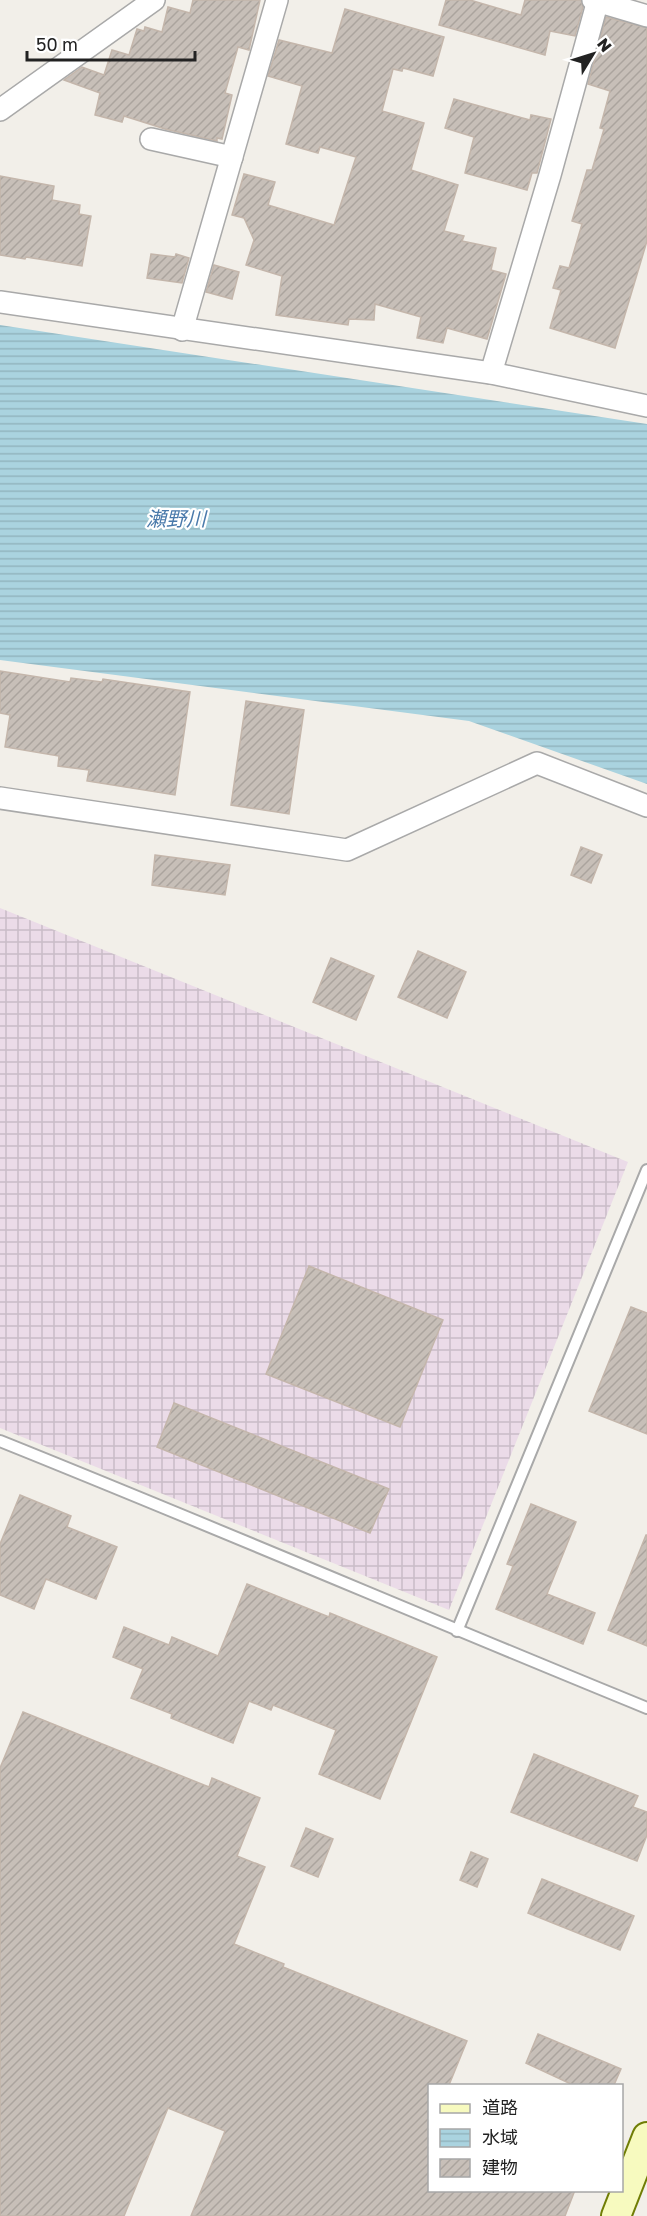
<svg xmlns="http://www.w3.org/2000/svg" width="647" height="2216" font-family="'Golos Text','Noto Sans JP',sans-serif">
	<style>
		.industrial { fill: url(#industrial-grid) }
		.water { fill: url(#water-rules) }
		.building { fill: url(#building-hatch); stroke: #c4b6ab; stroke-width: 1.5 }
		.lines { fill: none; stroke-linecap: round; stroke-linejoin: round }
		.lane-casing { stroke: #a9a9a9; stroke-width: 14 }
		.street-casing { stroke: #a9a9a9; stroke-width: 24 }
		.secondary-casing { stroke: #707d05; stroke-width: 32 }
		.lane { stroke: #fff; stroke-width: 10 }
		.street { stroke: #fff; stroke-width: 21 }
		.secondary { stroke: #f7fabf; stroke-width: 28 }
		.labels { text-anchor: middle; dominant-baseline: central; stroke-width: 4.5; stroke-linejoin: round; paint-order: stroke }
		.water-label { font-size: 20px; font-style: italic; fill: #4a7aab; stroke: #fff }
	</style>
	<defs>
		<pattern id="industrial-grid" width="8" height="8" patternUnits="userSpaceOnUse" patternTransform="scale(1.5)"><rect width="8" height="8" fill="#ebdbe8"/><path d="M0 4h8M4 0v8" fill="none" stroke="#c9bcc7"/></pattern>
		<pattern id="water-rules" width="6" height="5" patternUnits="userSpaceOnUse" patternTransform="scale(1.5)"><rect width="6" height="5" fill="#aad3df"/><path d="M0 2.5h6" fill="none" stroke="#92b5bf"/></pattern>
		<pattern id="building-hatch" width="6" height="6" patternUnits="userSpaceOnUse" patternTransform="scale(1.5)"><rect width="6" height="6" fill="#c7bfb8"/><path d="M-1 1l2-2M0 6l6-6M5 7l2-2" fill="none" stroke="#aba49e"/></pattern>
	</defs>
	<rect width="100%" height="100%" fill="#f2efe9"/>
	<polygon class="industrial" points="0,908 628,1162 449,1610 0,1428"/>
	<polygon class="water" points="0,325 647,424 647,784 469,721 0,660"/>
	<g class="building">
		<polygon points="193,0 260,0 249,50 238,47 225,93 232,95 222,139 217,138 217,141 165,129 124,116 122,122 95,115 100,93 64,80 82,67 104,75 112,50 129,55 137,29 144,31 145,27 162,32 168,7 190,13"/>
		<polygon points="446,0 470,0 521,15 525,0 581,0 583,7 575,36 550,31 545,55 439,25"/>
		<polygon points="345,9 444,37 433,76 403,68 402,71 393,69 382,111 424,123 411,170 458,185 444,231 464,236 462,241 496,248 491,270 506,274 487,339 447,328 443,343 417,338 421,317 375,304 374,320 349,319 348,325 276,315 282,276 246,265 254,240 244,218 232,215 244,174 275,182 268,205 334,225 356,157 320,147 318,153 286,144 302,86 268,76 279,40 332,53"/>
		<polygon points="606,17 647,28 647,241 615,348 550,328 561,290 553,288 560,266 569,268 582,224 572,221 587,170 592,170 604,129 600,128 610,91 588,84"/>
		<polygon points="454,99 530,120 531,115 551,119 537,173 532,173 527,190 465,173 474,137 445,128"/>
		<polygon points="0,176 54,186 52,200 80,205 79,214 91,216 82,266 26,257 25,259 0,255"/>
		<polygon points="151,254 175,257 176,254 189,258 182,283 147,278"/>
		<polygon points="214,265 239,272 232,299 206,292"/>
		<polygon points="0,671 70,682 71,678 102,682 103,679 190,692 175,795 87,781 89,770 58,766 59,756 5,747 10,715 0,713"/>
		<polygon points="246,701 304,710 289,814 231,805"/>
		<polygon points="581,847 602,855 591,883 571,875"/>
		<polygon points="155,855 230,865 225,895 152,885"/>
		<polygon points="418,951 466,972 447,1018 398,997"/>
		<polygon points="331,958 374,976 356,1020 313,1002"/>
		<polygon points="309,1266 443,1320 400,1427 266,1374"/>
		<polygon points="631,1307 647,1313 647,1434 589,1411"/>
		<polygon points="174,1403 389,1489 370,1533 157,1447"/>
		<polygon points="20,1495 71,1516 67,1527 117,1547 96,1599 46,1579 34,1609 0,1595 0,1544"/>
		<polygon points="531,1504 576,1522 547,1594 595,1613 583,1644 496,1609 513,1566 507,1564"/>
		<polygon points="646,1535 647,1535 647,1646 608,1630"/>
		<polygon points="247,1584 329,1617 330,1613 437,1657 380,1799 319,1774 336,1730 273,1705 271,1710 249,1701 233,1743 171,1718 172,1714 131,1698 143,1669 113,1657 124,1627 169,1645 172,1637 218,1656"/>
		<polygon points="23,1712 209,1787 212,1778 260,1798 237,1856 265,1867 234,1944 284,1964 283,1967 467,2041 449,2085 429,2085 429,2190 575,2190 565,2216 191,2216 225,2131 168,2108 124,2216 0,2216 0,1768"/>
		<polygon points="534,1754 638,1796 633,1807 647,1812 647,1835 637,1861 511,1812"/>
		<polygon points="306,1828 333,1839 318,1877 291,1866"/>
		<polygon points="471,1852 488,1859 477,1887 460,1880"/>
		<polygon points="542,1879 634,1916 620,1950 528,1913"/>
		<polygon points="538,2034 621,2069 614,2085 573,2085 526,2063"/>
	</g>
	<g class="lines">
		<defs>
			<g id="lane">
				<path d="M0,1441C217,1528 431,1620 647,1708"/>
				<polyline points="457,1631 647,1170"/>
			</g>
			<g id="street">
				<polyline points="593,0 647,16"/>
				<polyline points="0,110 154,0"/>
				<polyline points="151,139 232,157"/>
				<polyline points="0,302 491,373 647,406"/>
				<polyline points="182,330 277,0"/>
				<polyline points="491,373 550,175 598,0"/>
				<polyline points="0,798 347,850 537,763 647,806"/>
			</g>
			<polyline id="secondary" points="616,2216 647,2137"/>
		</defs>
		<use href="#lane" class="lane-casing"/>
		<use href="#street" class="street-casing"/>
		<use href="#secondary" class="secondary-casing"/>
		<use href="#lane" class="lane"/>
		<use href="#street" class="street"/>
		<use href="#secondary" class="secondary"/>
	</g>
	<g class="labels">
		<g class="water-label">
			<text x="176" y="518">瀬野川</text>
		</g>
	</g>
	<rect x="428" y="2084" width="195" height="108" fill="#ffffff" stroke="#a7a7a7" stroke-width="1.5"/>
	<rect x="440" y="2104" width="30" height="9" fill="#f7fabf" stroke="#a7a7a7" stroke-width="1.5"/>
	<text x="482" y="2114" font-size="18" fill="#222222">道路</text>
	<rect x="440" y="2129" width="30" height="18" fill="url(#water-rules)" stroke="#a7a7a7" stroke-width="1.5"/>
	<text x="482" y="2144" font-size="18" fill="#222222">水域</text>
	<rect x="440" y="2159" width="30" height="18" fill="url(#building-hatch)" stroke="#a7a7a7" stroke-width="1.5"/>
	<text x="482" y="2174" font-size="18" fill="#222222">建物</text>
	<g transform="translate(593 54) rotate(52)" stroke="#ffffff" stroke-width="4.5" paint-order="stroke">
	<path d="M0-4.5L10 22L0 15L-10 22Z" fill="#222222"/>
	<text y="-9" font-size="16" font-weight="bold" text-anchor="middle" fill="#222222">N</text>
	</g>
	<path d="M27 51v9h168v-9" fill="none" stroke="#222222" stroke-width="3"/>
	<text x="36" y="51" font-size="18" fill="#222222" stroke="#ffffff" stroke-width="4.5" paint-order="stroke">50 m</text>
</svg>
